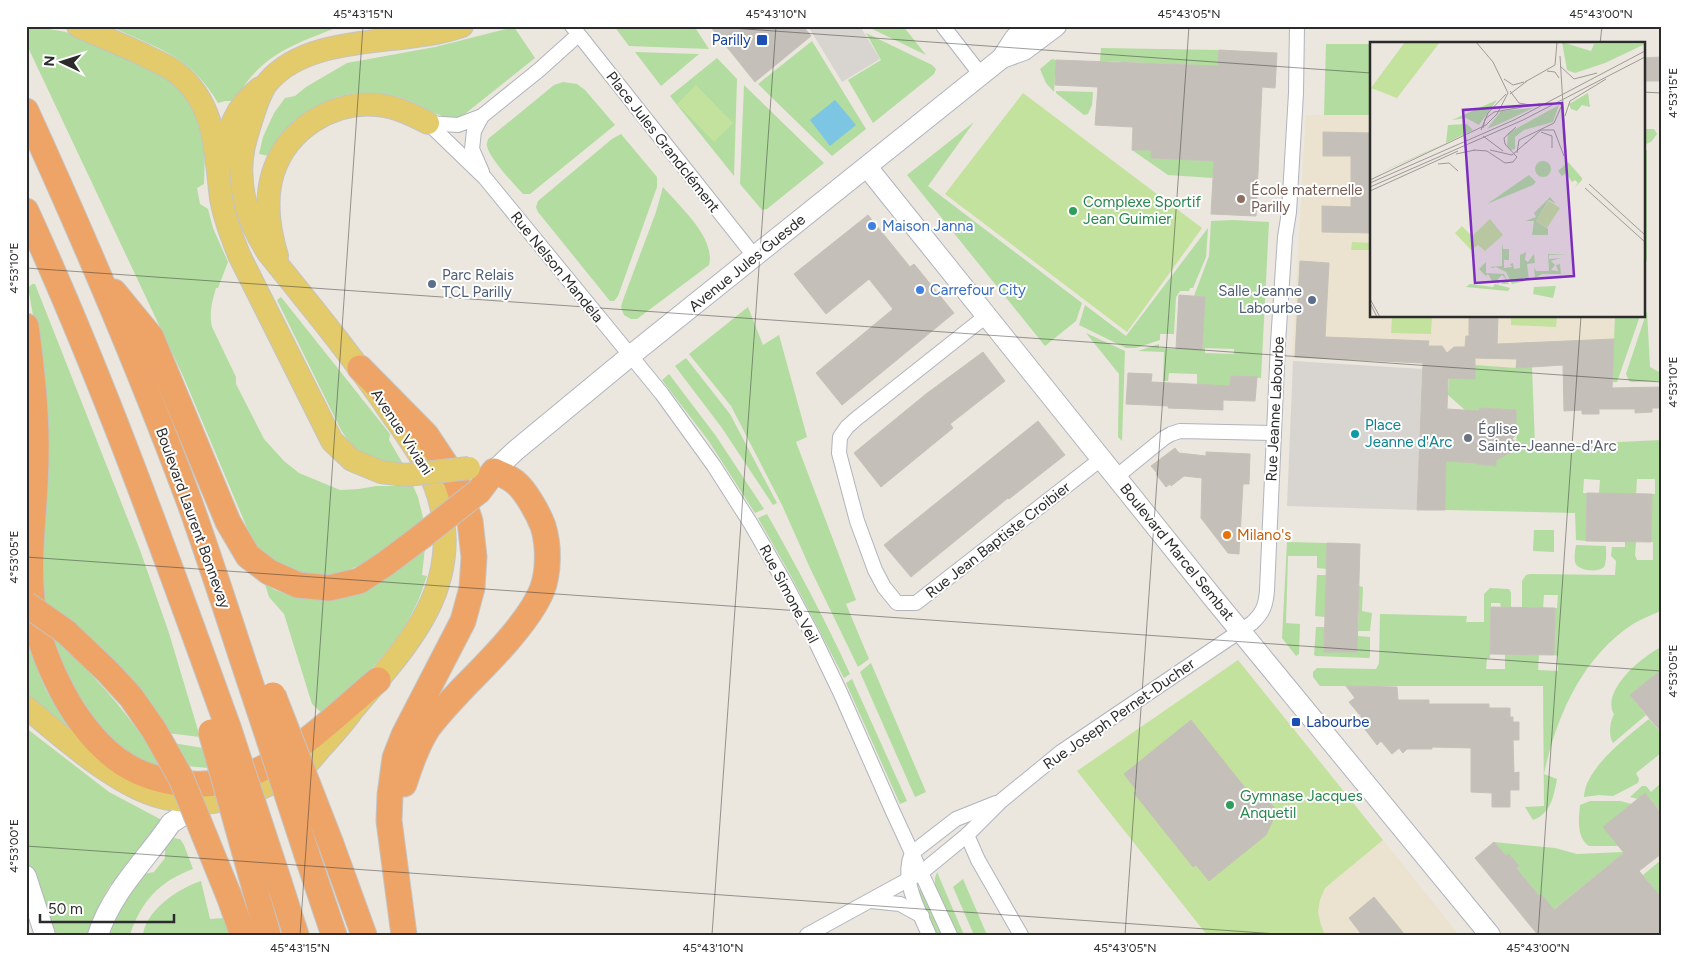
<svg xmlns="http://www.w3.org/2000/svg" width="1687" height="961" font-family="Figtree,sans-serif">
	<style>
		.education { fill: #ebe3cf }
		.green { fill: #b3dca0; fill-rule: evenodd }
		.pitch { fill: #c3e29d }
		.plaza { fill: #d8d5d0 }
		.water { fill: #7cc5e3 }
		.building { fill: #c4c0b9; stroke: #c6c1b8 }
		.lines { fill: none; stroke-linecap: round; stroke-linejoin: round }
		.street-casing { stroke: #b1b4bd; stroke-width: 16 }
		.secondary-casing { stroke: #b1b4bd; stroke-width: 22 }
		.primary-casing { stroke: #c4c4c4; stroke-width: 24 }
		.highway-casing { stroke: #c4c4c4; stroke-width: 27 }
		.street { stroke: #fff; stroke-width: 14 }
		.secondary { stroke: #fff; stroke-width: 20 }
		.primary { stroke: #e3ca6b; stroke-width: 22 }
		.highway { stroke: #eea466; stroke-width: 25 }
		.primary-bridge-casing { stroke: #c4c4c4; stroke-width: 24; stroke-linecap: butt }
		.highway-bridge-casing { stroke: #c4c4c4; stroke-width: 27; stroke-linecap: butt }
		.primary-bridge { stroke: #e3ca6b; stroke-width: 22 }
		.highway-bridge { stroke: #eea466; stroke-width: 25 }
		.ticks { fill: none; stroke: #2b2b2b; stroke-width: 1; stroke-opacity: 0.45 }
		.transit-dot { fill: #1a4fb4; stroke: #fff; stroke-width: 2 }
		.education-dot { fill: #8d6e63; stroke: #fff; stroke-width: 2 }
		.leisure-dot { fill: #2e9e5b; stroke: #fff; stroke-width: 2 }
		.shop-dot { fill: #3f7fe0; stroke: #fff; stroke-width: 2 }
		.service-dot { fill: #5c6f8a; stroke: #fff; stroke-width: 2 }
		.culture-dot { fill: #0f9aa8; stroke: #fff; stroke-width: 2 }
		.worship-dot { fill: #6b7280; stroke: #fff; stroke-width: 2 }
		.food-dot { fill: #e8710a; stroke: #fff; stroke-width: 2 }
		.labels { text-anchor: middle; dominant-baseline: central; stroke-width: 4; stroke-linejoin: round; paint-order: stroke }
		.transit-label { font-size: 15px; fill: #164399; stroke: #fff; text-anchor: end }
		.street-label { font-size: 15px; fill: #2b2b2b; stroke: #fff }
		.education-label { font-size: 15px; fill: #785e54; stroke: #fff; text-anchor: start }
		.leisure-label { font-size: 15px; fill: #27864d; stroke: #fff; text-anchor: start }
		.shop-label { font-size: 15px; fill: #366cbe; stroke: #fff; text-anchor: start }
		.service-label { font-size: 15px; fill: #4e5e75; stroke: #fff; text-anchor: start }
		.culture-label { font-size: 15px; fill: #0d838f; stroke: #fff; text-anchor: start }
		.worship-label { font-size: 15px; fill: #5b616d; stroke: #fff; text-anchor: start }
		.food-label { font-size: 15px; fill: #c56008; stroke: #fff; text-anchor: start }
		.inset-road { fill: none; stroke: #9e9b96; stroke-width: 1 }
		.view { fill: #7b2cbf; fill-opacity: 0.15; stroke: #7b2cbf; stroke-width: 2.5 }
		.inset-edge { fill: none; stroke: #2b2b2b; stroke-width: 2.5 }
		.neatline { fill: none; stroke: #2b2b2b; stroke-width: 2 }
		.ticks-label { font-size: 12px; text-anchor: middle; fill: #2b2b2b }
	</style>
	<rect width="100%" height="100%" fill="#ebe6de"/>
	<g class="education">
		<polygon points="1306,115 1371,115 1371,316 1615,316 1613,362 1516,368 1292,358"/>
		<polygon points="1383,840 1459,935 1325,935 1321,925 1318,912 1320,900 1325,888"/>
	</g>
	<g class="green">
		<path d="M117,26H333V29C287,47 261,56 234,101H225L218,103C191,57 162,50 116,29Z"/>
		<polygon points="614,26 694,26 709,49 629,46"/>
		<polygon points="866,26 903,26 926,55"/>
		<path d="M514,27L535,58L461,117C443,122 426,107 410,101C386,91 344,89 322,104L269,156L259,154L263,137L274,113L285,98L295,96L306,87L347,63L435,47Z"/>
		<path d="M26,28H43L66,32L139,63L163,75L174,84L194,108L205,151L204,184L197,188L200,204L208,209L213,228L228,262L218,288H216C212,302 209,312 212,327L236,377V384L264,439L284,461L299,473L340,490L359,489L376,486H413L418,497L424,522L379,556L349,570L320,577L287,570L268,560L253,542L184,378L26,43Z"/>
		<polygon points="866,33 932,65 936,69 934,74 873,123 848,80 881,60"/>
		<polygon points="812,41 866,129 832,156 758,84"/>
		<polygon points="1326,44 1371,44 1371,115 1324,115"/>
		<polygon points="1101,48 1219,50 1219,66 1100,61"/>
		<polygon points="635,52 699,54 661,86"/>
		<polygon points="717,58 737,79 734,176 670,96"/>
		<polygon points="1052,59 1056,60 1054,92 1046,83 1040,69"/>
		<path d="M563,82L577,84L585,90L615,125L530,194H523C514,184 489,158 487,146C486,144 488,141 488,139L554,85Z"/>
		<polygon points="744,85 824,163 767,209 762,210 740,184"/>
		<polygon points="1056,91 1093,92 1092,105 1088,114 1084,115 1056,93"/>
		<polygon points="974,122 928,186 1082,303 1076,321 1045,346 907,175"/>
		<polygon points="1643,129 1654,129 1657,134 1651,142 1643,145"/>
		<polygon points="621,134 657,177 657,187 618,296 614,301 610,301 538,212 536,207 538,201 612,139"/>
		<polygon points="1132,150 1151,150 1151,158 1214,161 1213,178 1168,175"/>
		<polygon points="1647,150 1647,262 1643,251 1643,151"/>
		<path d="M663,187C680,207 716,238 709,265L637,319H631L624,315L621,307L623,300L656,212Z"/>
		<path d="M1233,220L1269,222L1261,378L1231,376L1230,386L1197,385V374L1169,373L1168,381H1163L1164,352L1138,351L1159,344V348L1202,350L1205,297L1194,296L1209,256L1211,221ZM1205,348L1234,349V354L1205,353Z"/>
		<polygon points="1208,228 1206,257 1193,288 1190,288 1189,291 1180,291 1176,297 1174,334 1160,334 1160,340 1136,348 1126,348 1079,325 1085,305 1126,336"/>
		<polygon points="32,284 35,284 140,550 169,633 200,737 167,733 40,599 38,342 28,288"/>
		<path d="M281,297L390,434L389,440L403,464C393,462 376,462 368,459C356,454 348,440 341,430L277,300Z"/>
		<polygon points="748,307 763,345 779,335 807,437 796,442 856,600 846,604 869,659 858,667 810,568 782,505 731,406 689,354"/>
		<polygon points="1647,311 1650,367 1661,373 1661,381 1632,382 1629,381 1626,374"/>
		<polygon points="1615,316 1640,316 1617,382 1570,383 1568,365 1613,362"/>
		<polygon points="1086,333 1125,351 1122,441 1118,437 1119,374"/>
		<polygon points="686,358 730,414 777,503 773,505 722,428 675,366"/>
		<path d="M1475,365L1516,368L1532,367L1535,446L1661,440V611C1651,615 1641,619 1633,624C1582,657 1556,717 1544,774L1557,779C1554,795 1551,814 1533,820L1525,807L1544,806L1543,686H1320L1313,677V672L1317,668L1376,669L1379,663L1380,614L1467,616L1466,622H1484V594L1490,588L1509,589L1511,593V607H1501L1500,603H1491L1490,658H1487L1486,669H1505V654L1539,655L1538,670L1558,671V656L1554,655L1555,608H1557L1558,595H1544L1543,608L1522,607V581L1526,575L1530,574L1615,575L1616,561L1611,556L1612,547H1625V541L1636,542L1635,555L1637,560H1653V542H1651L1652,494H1655V479H1637L1636,494L1599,493L1600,480L1584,479L1583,493H1587L1586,541L1576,540L1575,513L1445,510L1446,466L1418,465L1419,450L1463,452L1477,463V464L1496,466V453L1507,455L1515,445L1517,446L1518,445L1516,443L1517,433L1519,431L1516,430V410L1480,408L1479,411L1465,410L1448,395L1449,371L1475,379Z"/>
		<polygon points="669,374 716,436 764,509 755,513 708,440 662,380"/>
		<path d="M767,514C797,567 825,619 850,674L844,678L791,576L758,518Z"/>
		<polygon points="1534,530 1554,530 1554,552 1533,551"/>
		<polygon points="1287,542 1327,543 1327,569 1317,568 1317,556 1288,556 1286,623 1300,624 1299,654 1296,656 1282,638"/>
		<path d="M1576,545L1606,546C1606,552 1607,562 1604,567C1598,573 1577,571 1575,562C1574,557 1575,550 1576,545Z"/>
		<path d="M425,548L422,575L427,576C423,587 420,598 414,609C395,648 356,685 326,717L312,704L284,614L269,597L265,584L275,590L299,598L317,600L339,598Z"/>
		<polygon points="1317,575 1326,575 1325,617 1315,616"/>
		<polygon points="1359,586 1363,587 1362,611 1372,613 1370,631 1358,631"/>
		<path d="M26,624C31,645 36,668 45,688C53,705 68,717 75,735L26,694Z"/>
		<polygon points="1316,627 1325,627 1324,652 1357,652 1358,636 1370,637 1370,657 1369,658 1316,656 1314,655"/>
		<path d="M46,630C79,661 110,692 137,729C148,743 156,759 165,775L140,765L93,727Z"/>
		<path d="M1661,647V670L1630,695L1646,715L1613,743C1608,735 1610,722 1614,714C1601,690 1643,656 1661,647Z"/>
		<polygon points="871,663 926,792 915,797 860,672"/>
		<polygon points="852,679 907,801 900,804 846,683"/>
		<path d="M1649,719L1661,733V753L1636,773L1639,779L1638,783L1613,796L1599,795L1584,797C1585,768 1628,736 1649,719Z"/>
		<path d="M26,728L109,792L160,819L161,826L114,886L111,884C101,900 93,916 87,935H50L26,865Z"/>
		<polygon points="173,743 203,748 208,768 186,766"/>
		<polygon points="1661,783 1660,811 1645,793 1638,799 1630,797 1642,786 1646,786 1651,792"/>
		<path d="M1590,801H1620L1632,804L1618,846H1589C1576,837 1579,818 1580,805Z"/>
		<path d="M173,838L180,839L184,845L193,869C160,881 141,901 130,935H108L116,913L144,874L154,872L165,858V847Z"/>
		<polygon points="1494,842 1555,848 1577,854 1623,852 1624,853 1552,911 1551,907 1542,895 1539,896 1516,868 1519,866 1509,854 1506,856"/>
		<polygon points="1661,860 1661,897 1643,875"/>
		<polygon points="937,872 964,935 956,935 935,886 935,878"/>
		<polygon points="963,879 987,935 974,935 953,887"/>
		<path d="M201,881L210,919L225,918L232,935H143C146,910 179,888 201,881Z"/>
		<polygon points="924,887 945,935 935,935 917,891"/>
	</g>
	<g class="pitch">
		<polygon points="696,85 733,123 714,142 677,104"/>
		<polygon points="1023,93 1202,228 1127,332 945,194"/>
		<polygon points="1352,242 1371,243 1371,250 1351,250"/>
		<polygon points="1392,316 1432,316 1431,334 1391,333"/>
		<polygon points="1511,316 1557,316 1556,327 1511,325"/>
		<polygon points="1238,660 1383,840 1325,888 1320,900 1318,912 1321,925 1325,935 1207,935 1077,771"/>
	</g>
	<g class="plaza">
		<polygon points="808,26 860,26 880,59 842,82"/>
		<polygon points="1293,361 1423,369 1417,510 1287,506"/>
	</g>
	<polygon class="water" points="835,100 856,125 830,146 810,120"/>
	<g class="building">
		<polygon points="710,26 803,26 811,36 755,82"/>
		<polygon points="1219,50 1277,53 1275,88 1262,87 1256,216 1211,214 1214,161 1151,158 1151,150 1132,150 1133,127 1095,125 1098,87 1055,85 1056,60 1218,66"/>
		<polygon points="1661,57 1661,81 1643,81 1643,58"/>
		<polygon points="1323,132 1371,133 1371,233 1322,232 1322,206 1351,207 1351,156 1323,156"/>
		<polygon points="868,215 910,267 914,264 954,313 842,405 816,373 893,309 869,279 826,314 794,274"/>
		<polygon points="1300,261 1329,263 1325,337 1429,341 1428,346 1442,346 1447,353 1454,347 1465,347 1466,336 1469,336 1469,316 1498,316 1497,344 1614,339 1612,388 1661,387 1661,408 1652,408 1652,412 1635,413 1635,409 1599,409 1599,414 1582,414 1582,410 1564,411 1563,365 1516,368 1517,359 1475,358 1475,379 1448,378 1447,409 1479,411 1480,408 1516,410 1516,427 1519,431 1512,439 1518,444 1513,451 1496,460 1496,466 1477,464 1477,463 1446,461 1445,510 1417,510 1423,363 1295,357"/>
		<polygon points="1179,295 1205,297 1202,350 1176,349"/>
		<polygon points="983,352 1005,381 950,424 953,428 881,487 854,453 926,394"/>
		<polygon points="1128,373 1152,374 1151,382 1230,386 1231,376 1257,377 1255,401 1223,400 1223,410 1168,408 1169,406 1126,404"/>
		<polygon points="1038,421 1065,455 1009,499 1008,498 911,577 884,545"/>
		<polygon points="1175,448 1179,453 1206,456 1206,452 1250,454 1249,484 1243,484 1239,554 1228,553 1201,518 1202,478 1184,476 1171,486 1170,484 1166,487 1156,474 1157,473 1151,466"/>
		<polygon points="1587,493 1652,494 1651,542 1586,541"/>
		<polygon points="1327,543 1360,544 1357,652 1324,652"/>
		<polygon points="1491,607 1555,608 1554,655 1490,654"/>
		<polygon points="1661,670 1661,732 1630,695"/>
		<polygon points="1346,686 1397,687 1398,700 1429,700 1429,704 1489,704 1489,708 1510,708 1510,717 1513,717 1513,722 1519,722 1519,740 1513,740 1514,773 1519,772 1519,790 1510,790 1510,807 1492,807 1492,793 1471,792 1471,748 1432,747 1432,749 1407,749 1403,753 1399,748 1392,754 1381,741 1377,745 1364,728 1368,725 1349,702 1355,698"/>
		<polygon points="1191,720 1254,799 1266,798 1277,811 1266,835 1209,881 1196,865 1193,867 1134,793 1137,791 1124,774"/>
		<polygon points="1645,793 1661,813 1661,854 1639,871 1661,897 1661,935 1538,935 1475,858 1494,842 1506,856 1509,854 1519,866 1516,868 1539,896 1541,894 1554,910 1624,853 1603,827"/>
		<polygon points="1374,897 1405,935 1362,935 1349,918"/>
	</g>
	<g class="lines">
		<defs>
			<g id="street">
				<polyline points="572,26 755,257"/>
				<polyline points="943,26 981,75"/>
				<polyline points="428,123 485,178 662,394 714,466 751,524 786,585 814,638 840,692 893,812 950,935"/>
				<polyline points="428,123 458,125 482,116"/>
				<polyline points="482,172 472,149 474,131 482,116 539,70 578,35"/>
				<polyline points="986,316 856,419 847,427 840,437 839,453 857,521 875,570 884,587 897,603 916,603 1101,459"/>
				<polyline points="1116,477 1164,438 1171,434 1180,431 1274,433"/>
				<polyline points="967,835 978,860 1021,935"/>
				<polyline points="871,901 900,904 922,916"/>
				<path d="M807,935L922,872L967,835L1001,801L1061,752L1252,623C1263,613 1266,605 1267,590L1278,343L1285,237L1289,212L1296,93L1297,26"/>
				<path d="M929,935C919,910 900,880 912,853L956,819L996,803"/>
			</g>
			<g id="secondary">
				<polyline points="1002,58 1015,38 1028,26"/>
				<polyline points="867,167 1214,599 1490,935"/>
				<polyline points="494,471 515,451 630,356 1002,58 1024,50 1056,26"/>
				<polyline points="26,876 45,935"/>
				<path d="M98,935C112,891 146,860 171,823L182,816L208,803"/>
			</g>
			<g id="primary">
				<path d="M78,26C100,36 122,45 144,55C155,61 167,65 177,73C217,105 215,152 221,198C224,218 232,237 239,255L332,441L352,460L381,472L406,475"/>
				<path d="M223,161C228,130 234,108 260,88"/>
				<path d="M277,256C269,230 265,199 273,173C287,129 333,100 378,105C397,107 413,115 428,123"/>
				<path d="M26,707C62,737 124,793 170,799C183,801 199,803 212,802C242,798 277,782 303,767C309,763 314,756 319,750C330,738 342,725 352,711C402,650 458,598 442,511C436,474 412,443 391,413C353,357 311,306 269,254C246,220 234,178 246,138C250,124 259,92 268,82C306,37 387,44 440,32C447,31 455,28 462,26"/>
			</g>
			<g id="highway">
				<path d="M26,111C84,238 139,367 188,498C213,567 235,638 259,709"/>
				<path d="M26,211C103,379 165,553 228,727"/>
				<polyline points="114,292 151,337 228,522 248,556 269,572 298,585 329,588 359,581 385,564 421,537"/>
				<path d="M26,326C32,369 37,412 36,455C36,503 27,552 32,600C38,651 68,716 107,751C144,785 203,793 250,774C299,754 338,713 378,680"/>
				<polyline points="360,368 426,435 456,480 470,521 474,557 472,588 463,621 404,735 395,758 390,795 389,821 404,935"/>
				<polyline points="66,632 108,672 131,697 154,730"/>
				<path d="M404,784C410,765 417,745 428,728C438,714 451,701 463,688C488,663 529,622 542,590C549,572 549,545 543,526C538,513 526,491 515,482C509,477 501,474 494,471L479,491"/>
				<polyline points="331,844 364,935"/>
				<polyline points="310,864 334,935"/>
				<polyline points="279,882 296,935"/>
				<polyline points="255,889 268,935"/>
				<polyline points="229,896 243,935"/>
			</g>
		</defs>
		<use href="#street" class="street-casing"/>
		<use href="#secondary" class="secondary-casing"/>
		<use href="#primary" class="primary-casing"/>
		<use href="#highway" class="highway-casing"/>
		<use href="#street" class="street"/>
		<use href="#secondary" class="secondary"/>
		<use href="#primary" class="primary"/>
		<use href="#highway" class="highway"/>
		<defs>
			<polyline id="primary-bridge" points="406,475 469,468"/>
			<g id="highway-bridge">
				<polyline points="421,537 479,491"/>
				<polyline points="26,604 66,632"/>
				<polyline points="273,695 331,844"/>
				<polyline points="259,709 310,864"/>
				<polyline points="228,727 279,882"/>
				<polyline points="154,730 181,778 229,896"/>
				<polyline points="211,732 255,889"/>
			</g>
		</defs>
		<use href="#primary-bridge" class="primary-bridge-casing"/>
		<use href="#highway-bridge" class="highway-bridge-casing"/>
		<use href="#primary-bridge" class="primary-bridge"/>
		<use href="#highway-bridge" class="highway-bridge"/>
	</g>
	<path class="ticks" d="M703,26L1371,73M1600,44L1602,26M1643,92L1661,93M26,268L1661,382M26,557L1661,671M26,846L1291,935M300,935L363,26M712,935L776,26M1125,935L1189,26M1538,935L1581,316"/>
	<g class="transit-dot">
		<rect x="756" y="34" width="12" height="12" rx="2.5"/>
		<rect x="1291" y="717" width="10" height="10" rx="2.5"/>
	</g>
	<circle class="education-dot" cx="1241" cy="199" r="5"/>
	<g class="leisure-dot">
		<circle cx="1073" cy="211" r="5"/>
		<circle cx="1230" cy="805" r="5"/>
	</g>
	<g class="shop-dot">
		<circle cx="872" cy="226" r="5"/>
		<circle cx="920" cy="290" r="5"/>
	</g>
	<g class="service-dot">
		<circle cx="432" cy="284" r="5"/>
		<circle cx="1312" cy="300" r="5"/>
	</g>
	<circle class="culture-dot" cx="1355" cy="434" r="5"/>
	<circle class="worship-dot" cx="1468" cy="438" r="5"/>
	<circle class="food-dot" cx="1227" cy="535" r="5"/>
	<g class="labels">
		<g class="transit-label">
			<text x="751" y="40">Parilly</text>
			<text x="1306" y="722" text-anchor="start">Labourbe</text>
		</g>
		<g class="street-label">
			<text transform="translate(663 142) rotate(52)">Place Jules Grandclément</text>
			<text transform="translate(747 263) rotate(-39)">Avenue Jules Guesde</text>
			<text transform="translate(557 267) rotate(51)">Rue Nelson Mandela</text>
			<text transform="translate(1275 409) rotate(-87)">Rue Jeanne Labourbe</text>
			<text transform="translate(402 432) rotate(57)">Avenue Viviani</text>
			<text transform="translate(193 518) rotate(70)">Boulevard Laurent Bonnevay</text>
			<text transform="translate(998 540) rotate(-38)">Rue Jean Baptiste Croibier</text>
			<text transform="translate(1177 552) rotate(51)">Boulevard Marcel Sembat</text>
			<text transform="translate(789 594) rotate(62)">Rue Simone Veil</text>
			<text transform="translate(1119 714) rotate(-35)">Rue Joseph Pernet-Ducher</text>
		</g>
		<g class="education-label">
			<text x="1251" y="190">École maternelle<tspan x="1251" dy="17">Parilly</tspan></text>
		</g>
		<g class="leisure-label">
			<text x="1083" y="202">Complexe Sportif<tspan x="1083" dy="17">Jean Guimier</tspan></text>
			<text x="1240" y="796">Gymnase Jacques<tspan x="1240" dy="17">Anquetil</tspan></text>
		</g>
		<g class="shop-label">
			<text x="882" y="226">Maison Janna</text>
			<text x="930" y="290">Carrefour City</text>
		</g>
		<g class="service-label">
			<text x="442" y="275">Parc Relais<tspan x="442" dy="17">TCL Parilly</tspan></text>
			<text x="1302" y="291" text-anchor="end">Salle Jeanne<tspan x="1302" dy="17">Labourbe</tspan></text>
		</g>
		<g class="culture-label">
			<text x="1365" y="425">Place<tspan x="1365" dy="17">Jeanne d'Arc</tspan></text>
		</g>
		<g class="worship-label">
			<text x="1478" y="429">Église<tspan x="1478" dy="17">Sainte-Jeanne-d'Arc</tspan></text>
		</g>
		<g class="food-label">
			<text x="1237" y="535">Milano's</text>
		</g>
	</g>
	<g transform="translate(1370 42)">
		<rect width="275" height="275" fill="#ebe6de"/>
		<path d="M192,0L221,9L224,2H275L235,21L205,31L197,28ZM218,51L220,65L212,63L207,69L201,67L199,62ZM127,58L109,83L96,76L82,78ZM189,63L183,80L154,88L145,95V107L141,108L137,104L138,91ZM163,66L136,79L117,87L131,69ZM97,82L103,88L99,90L53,112L0,135L76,101L78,83ZM165 127a8 8 0 1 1 16 0a8 8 0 1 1-16 0ZM198,120L212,136V138L204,146L208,141L205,138L202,140L196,131L192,134L188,129ZM159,133L166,140L163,143L117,162ZM180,155L186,162L179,158L166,179L178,187V193H162L164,179H155L166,175L164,171ZM132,201L133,207H139V218H142H134V226L142,225L140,222L143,221L144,227L150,226V213L156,210L155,218L158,220L164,212L165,221L157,222L159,238L142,242L136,230L126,225L123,226L119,225L132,224ZM178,212H198L179,213V217L191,216L181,219L185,223L181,228L188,229L186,223L190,222L191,232H172L165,236L164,225L166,229H179ZM116,220V231L134,232L139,242H131L136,237L132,233L128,237L129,242L122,239L118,232L116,234L109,227ZM100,242L123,245L125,242L140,246L138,249L96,245ZM186,244L183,256L163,252L164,245Z" fill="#b3dca0"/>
		<path d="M35,0H70L27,56L1,46ZM179,159L190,166L177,186L166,179ZM120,177L133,193L115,209L108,203L101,208L85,191L92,184L102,194Z" fill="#c3e29d"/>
		<path class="inset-road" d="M106,0L123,20L138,51M190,14L196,111M190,24L204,37L227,31M177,29L185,30L189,36M134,37L143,43L154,40M155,40L185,23L187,0M140,49L149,61L160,63M140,52L157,39M195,74L200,59L236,37M113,86L115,77L124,70L170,62M111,88L118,71L136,52M171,90L182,94V106M113,94L133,109M155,102L171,88H184L194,114M104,108L117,109L135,121L143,120L147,115L135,102L134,96L146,85M120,108L142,113L157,100M147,111L149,98L184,81L191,65M86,112L105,108M68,122L79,121L88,129M0,138L116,83L127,72L138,51M0,141L144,78L275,9M219,142L275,193M0,145L153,78L275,15M215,146L275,200M0,149L88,109M0,257L10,275M0,261L7,275"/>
		<path class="view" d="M192,61L204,234L105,241L93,68Z"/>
		<rect width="275" height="275" class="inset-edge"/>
	</g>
	<rect width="1687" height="961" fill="none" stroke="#ffffff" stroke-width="55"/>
	<g transform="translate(62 62) rotate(274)" stroke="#ffffff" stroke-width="4" paint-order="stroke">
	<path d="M0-4L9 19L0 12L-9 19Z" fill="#2b2b2b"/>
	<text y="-8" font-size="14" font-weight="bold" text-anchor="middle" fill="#2b2b2b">N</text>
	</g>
	<path d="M40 914v8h134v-8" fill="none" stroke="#2b2b2b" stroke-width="2.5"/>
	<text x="48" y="914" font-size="15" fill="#2b2b2b" stroke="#ffffff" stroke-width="4" paint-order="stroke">50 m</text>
	<rect x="28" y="28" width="1632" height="906" class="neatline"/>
	<g class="ticks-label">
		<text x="363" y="18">45°43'15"N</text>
		<text x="776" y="18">45°43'10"N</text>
		<text x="1189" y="18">45°43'05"N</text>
		<text x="1601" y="18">45°43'00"N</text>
		<text transform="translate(1673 93) rotate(-90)" y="4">4°53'15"E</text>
		<text transform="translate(14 268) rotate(-90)" y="4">4°53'10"E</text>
		<text transform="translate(1673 382) rotate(-90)" y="4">4°53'10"E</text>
		<text transform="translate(14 557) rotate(-90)" y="4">4°53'05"E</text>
		<text transform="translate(1673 671) rotate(-90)" y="4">4°53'05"E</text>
		<text transform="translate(14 846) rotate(-90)" y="4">4°53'00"E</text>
		<text x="300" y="952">45°43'15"N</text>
		<text x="713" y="952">45°43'10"N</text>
		<text x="1125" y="952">45°43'05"N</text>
		<text x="1538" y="952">45°43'00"N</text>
	</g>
</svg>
